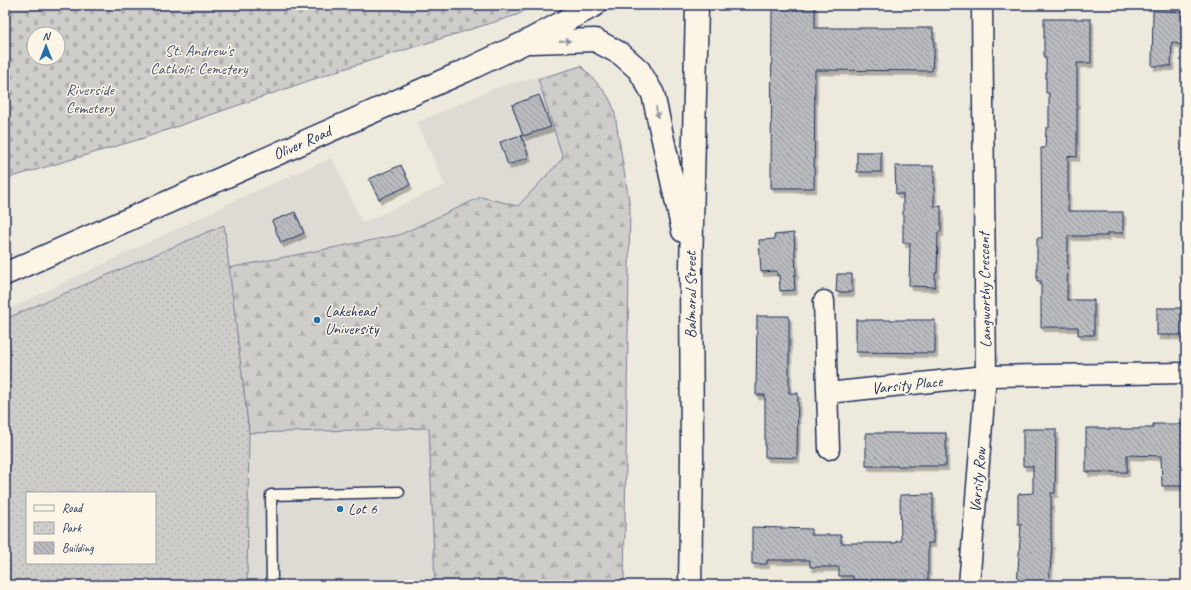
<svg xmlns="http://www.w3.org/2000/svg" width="1191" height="590" font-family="Caveat,sans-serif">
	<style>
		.built { fill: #dedbd4; fill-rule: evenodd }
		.forest { fill: url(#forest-firs); stroke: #757e94 }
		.cemetery { fill: url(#cemetery-stones); stroke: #757e94; fill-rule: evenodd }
		.park { fill: url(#park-dots); stroke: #757e94; fill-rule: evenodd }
		.building { fill: url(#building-back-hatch); stroke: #1b2f5e; filter: url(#shadow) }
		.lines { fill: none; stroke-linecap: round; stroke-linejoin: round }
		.service-casing { stroke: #1b2f5e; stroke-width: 13 }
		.minor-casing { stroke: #1b2f5e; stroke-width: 23 }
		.secondary-casing { stroke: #1b2f5e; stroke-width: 25 }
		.service { stroke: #fcf5e5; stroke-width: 10 }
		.minor { stroke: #fcf5e5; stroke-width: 20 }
		.secondary { stroke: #fcf5e5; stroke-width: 22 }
		.oneway { fill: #8c92a2 }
		.poi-dot { fill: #1f6fb2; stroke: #fcf5e5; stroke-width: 1.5 }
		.labels { text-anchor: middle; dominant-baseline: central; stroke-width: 3; stroke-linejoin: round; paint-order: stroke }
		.park-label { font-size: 16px; fill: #485679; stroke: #fcf5e5 }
		.street-label { font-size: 16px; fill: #1b2f5e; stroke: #fcf5e5 }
		.poi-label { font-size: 16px; fill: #1b2f5e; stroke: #fcf5e5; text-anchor: start }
	</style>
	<defs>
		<pattern id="forest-firs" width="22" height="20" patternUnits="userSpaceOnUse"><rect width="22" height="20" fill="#cfcdca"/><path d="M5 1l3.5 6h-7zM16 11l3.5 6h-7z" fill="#b1b0b0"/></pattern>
		<pattern id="cemetery-stones" width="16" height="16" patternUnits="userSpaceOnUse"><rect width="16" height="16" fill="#cfcdca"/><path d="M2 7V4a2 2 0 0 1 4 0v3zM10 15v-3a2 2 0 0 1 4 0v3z" fill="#b1b0b0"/></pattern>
		<pattern id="park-dots" width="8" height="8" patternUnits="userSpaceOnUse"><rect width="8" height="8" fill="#cfcdca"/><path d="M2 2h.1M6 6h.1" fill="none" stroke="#b1b0b0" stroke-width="1.8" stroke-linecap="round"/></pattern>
		<pattern id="building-back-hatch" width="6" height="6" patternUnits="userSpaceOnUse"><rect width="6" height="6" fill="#babbbe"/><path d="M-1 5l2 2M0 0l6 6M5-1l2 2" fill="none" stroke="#96989e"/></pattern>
		<filter id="shadow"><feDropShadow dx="2.5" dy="4.5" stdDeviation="0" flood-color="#0004"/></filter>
	</defs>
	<rect width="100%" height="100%" fill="#eee9dd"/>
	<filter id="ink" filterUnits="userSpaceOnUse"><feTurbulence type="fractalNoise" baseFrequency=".025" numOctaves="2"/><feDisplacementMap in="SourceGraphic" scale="8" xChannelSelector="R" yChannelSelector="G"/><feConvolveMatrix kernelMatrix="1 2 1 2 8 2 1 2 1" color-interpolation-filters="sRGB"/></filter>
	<g filter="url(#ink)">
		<path class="built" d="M579,67L630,207L624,585H5V311L251,193L332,158L362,223L445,185L417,122L498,87ZM27,493H155V563H27Z"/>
		<polygon class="forest" points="581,66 602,88 609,98 614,109 630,207 624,585 435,585 429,428 249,433 228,268 399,235 481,197 518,206 563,158 538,79"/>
		<path class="cemetery" d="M5,5H534L517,15L337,71L144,138L5,179ZM34,34H58V58H34Z"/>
		<path class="park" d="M224,225L249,433L247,585H5V319ZM27,493H155V563H27Z"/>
		<g class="building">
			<polygon points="772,5 815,5 815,28 933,28 933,38 934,38 934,56 933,56 932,71 815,70 814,188 771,188"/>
			<polygon points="1153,11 1186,12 1186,47 1172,42 1171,66 1152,66"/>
			<polygon points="1044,19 1091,19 1091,63 1077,63 1077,157 1068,156 1068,211 1107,211 1107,212 1123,212 1123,233 1107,233 1107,236 1068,236 1067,300 1094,300 1094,335 1078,335 1078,327 1041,327 1041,281 1037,281 1037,238 1042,238 1041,148 1045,148 1046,128 1049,128 1049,93 1046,93 1046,58 1044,58"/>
			<polygon points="539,95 551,127 523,136 512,105"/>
			<polygon points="521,135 529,157 508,165 500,142"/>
			<rect x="857" y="152" width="24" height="20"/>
			<polygon points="401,165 410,185 379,199 369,179"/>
			<polygon points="895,166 934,166 934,206 941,206 941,232 938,232 937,273 935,273 935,287 909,286 910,243 903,243 903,194 896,194"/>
			<polygon points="295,212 304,233 281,243 272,221"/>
			<polygon points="794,233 796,275 794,275 795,290 780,291 779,275 777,276 777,271 761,272 759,240 775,239 774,235"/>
			<polygon points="837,274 852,274 852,292 836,292"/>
			<rect x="1157" y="308" width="29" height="27"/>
			<polygon points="757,316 789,316 789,393 798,393 797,458 765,457 765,395 756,395"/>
			<polygon points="856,320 935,320 935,353 856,352"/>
			<polygon points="1153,424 1186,424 1186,486 1162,486 1161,456 1127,455 1127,472 1086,472 1086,428 1105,428 1105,429 1139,429 1139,428 1153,428"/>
			<polygon points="1023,429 1056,429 1055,493 1051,493 1051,543 1052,543 1049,585 1017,585 1021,524 1018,524 1018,494 1033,493 1033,466 1023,466"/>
			<rect x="866" y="433" width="80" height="33"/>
			<polygon points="933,494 933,543 928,543 928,585 896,585 896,580 853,580 853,576 839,576 839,567 810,567 810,560 767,560 767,564 752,564 752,527 811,529 811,535 841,535 841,543 896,543 896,541 901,541 900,495"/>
		</g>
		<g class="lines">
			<defs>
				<polyline id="service" points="272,585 271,495 399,492"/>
				<g id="minor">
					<polyline points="824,301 829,449"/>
					<polyline points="828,393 986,376 1186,373"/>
					<polyline points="969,585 986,376 982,5"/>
				</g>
				<g id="secondary">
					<polyline points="531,42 595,40 621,54 639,70 653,94 683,231"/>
					<polyline points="5,274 465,71 526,42 595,5"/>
					<polyline points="690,585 692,459 691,268 697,5"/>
				</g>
			</defs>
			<use href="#service" class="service-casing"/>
			<use href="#minor" class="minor-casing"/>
			<use href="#secondary" class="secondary-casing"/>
			<use href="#service" class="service"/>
			<use href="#minor" class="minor"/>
			<use href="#secondary" class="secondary"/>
		</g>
		<defs><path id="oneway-solid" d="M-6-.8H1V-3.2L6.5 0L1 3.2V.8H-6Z"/></defs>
		<g class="oneway">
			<use href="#oneway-solid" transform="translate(565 41) rotate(-2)"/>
			<use href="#oneway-solid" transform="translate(657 112) rotate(78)"/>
		</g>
	</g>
	<g class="poi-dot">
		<circle cx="317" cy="320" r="4"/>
		<circle cx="340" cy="509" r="4"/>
	</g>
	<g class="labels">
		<g class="park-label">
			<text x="199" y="51">St. Andrew's<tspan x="199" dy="18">Catholic Cemetery</tspan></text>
			<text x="90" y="90">Riverside<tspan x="90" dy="18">Cemetery</tspan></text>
		</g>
		<g class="street-label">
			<text transform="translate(302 143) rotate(-24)">Oliver Road</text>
			<text transform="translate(985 290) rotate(-91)">Langworthy Crescent</text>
			<text transform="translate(691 295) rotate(-90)">Balmoral Street</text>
			<text transform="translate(907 385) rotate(-6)">Varsity Place</text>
			<text transform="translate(978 480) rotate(-85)">Varsity Row</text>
		</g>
		<g class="poi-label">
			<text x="325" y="311">Lakehead<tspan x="325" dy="18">University</tspan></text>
			<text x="348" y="509">Lot 6</text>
		</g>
	</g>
	<rect width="1191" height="590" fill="none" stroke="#fcf5e5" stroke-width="20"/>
	<rect x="10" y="10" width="1171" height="570" fill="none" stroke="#1b2f5e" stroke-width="1.5" filter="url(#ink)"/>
	<rect x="26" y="492" width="130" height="72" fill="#fcf5e5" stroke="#a2a6af"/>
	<rect x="34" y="505" width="20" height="6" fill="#fcf5e5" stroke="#a2a6af"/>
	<text x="62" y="512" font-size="12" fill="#1b2f5e">Road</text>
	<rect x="34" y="522" width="20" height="12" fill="url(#park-dots)" stroke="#a2a6af"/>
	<text x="62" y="532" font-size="12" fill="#1b2f5e">Park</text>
	<rect x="34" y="542" width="20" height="12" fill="url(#building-back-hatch)" stroke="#a2a6af"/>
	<text x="62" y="552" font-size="12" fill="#1b2f5e">Building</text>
	<g transform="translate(46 46)"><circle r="19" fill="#fcf5e5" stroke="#a2a6af"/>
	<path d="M0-3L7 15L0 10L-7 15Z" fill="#1f6fb2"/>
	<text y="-6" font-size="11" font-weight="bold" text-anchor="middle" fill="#1b2f5e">N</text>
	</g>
</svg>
